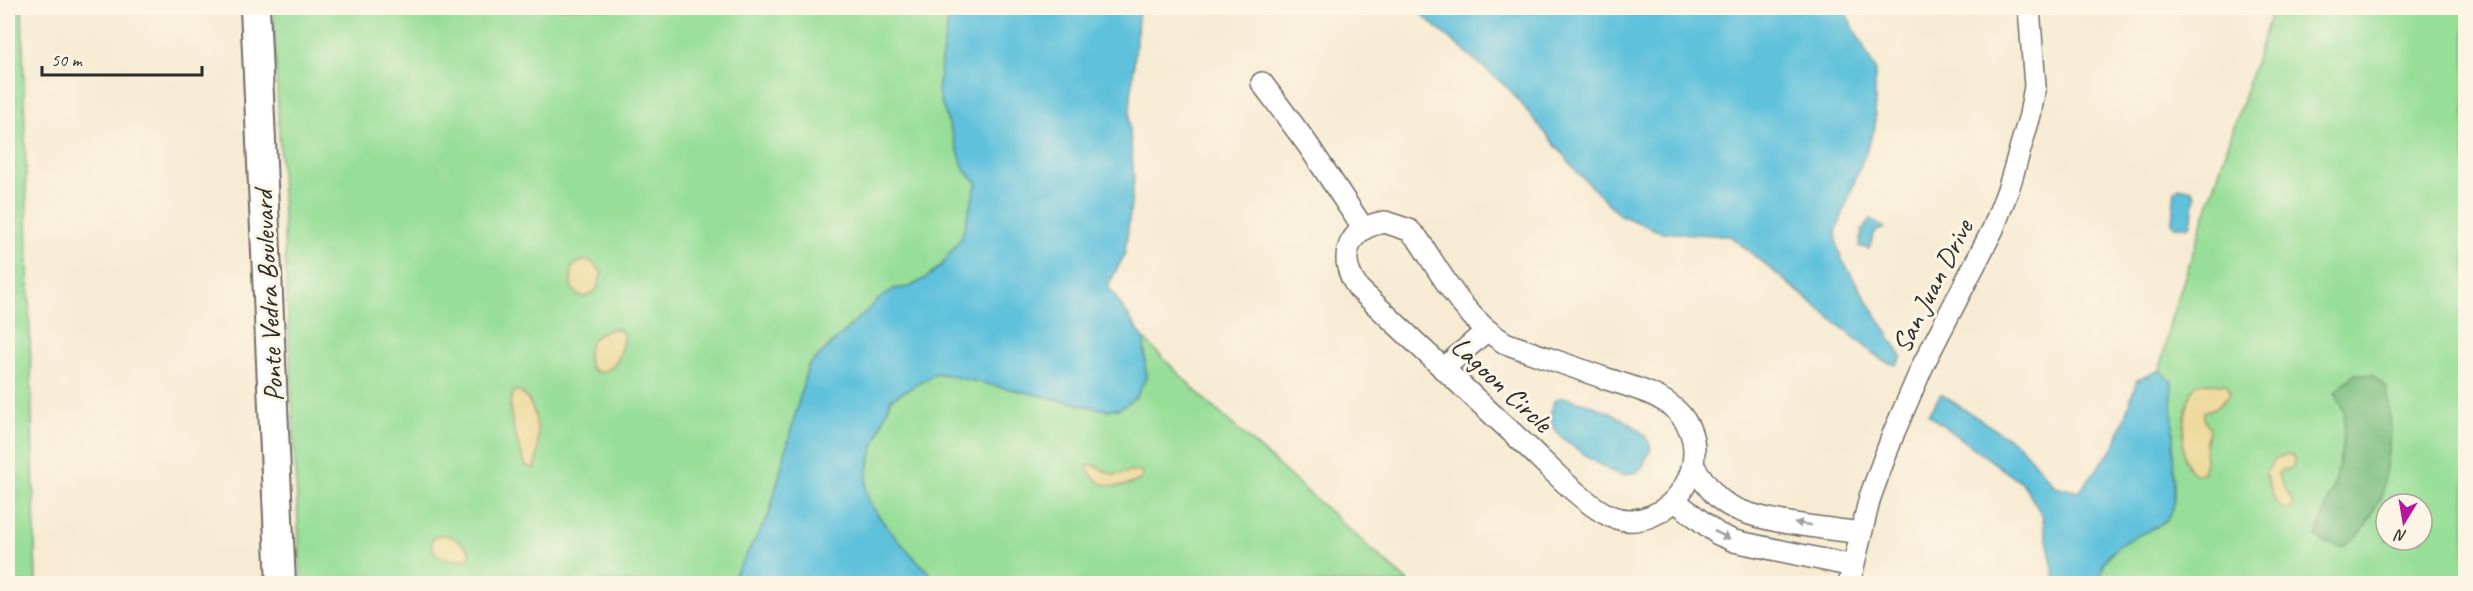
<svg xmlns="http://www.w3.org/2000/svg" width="2473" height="591" font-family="Caveat,sans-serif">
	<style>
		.green { fill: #97de98; stroke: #618462; stroke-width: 1.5; fill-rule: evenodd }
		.forest { fill: #79bd80; stroke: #527456; stroke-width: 1.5 }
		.sand { fill: #eeda9e; stroke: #8c8264; stroke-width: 1.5 }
		.water { fill: #5ec1dc; stroke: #447684; stroke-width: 1.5 }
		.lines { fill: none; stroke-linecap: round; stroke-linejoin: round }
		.street-casing { stroke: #726e66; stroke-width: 24 }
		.secondary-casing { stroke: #726e66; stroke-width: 32 }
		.street { stroke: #fff; stroke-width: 21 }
		.secondary { stroke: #fff; stroke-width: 28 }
		.oneway { fill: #a0a0a0 }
		.labels { text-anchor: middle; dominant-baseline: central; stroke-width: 6; stroke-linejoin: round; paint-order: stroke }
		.street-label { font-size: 28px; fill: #2b2b2b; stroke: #fcf5e5 }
	</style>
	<rect width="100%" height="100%" fill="#fcf5e5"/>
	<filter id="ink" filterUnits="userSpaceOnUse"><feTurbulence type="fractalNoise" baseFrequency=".0167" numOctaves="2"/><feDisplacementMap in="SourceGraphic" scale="12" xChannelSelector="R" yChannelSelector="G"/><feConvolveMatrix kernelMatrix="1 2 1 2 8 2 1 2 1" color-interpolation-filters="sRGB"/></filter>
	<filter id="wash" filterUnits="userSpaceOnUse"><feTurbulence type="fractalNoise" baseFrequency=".008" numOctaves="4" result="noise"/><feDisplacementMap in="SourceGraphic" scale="24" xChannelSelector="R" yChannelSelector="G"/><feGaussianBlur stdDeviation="1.35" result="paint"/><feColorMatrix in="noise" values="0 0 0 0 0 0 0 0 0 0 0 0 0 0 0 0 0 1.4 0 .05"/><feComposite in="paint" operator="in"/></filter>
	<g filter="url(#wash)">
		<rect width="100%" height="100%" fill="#f7ebd3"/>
		<g class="green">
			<polygon points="8,8 22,8 36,584 8,583"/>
			<polygon points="273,8 951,8 942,54 938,93 965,171 977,182 962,236 942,265 926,278 910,287 894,289 878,300 808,366 769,515 730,583 301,583"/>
			<path d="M2273,8H2465V583L2100,584L2104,562L2122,542L2164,522L2173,508L2172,383L2160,370L2170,322ZM2386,504H2422V540H2386Z"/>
			<path d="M1144,339L1204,399L1409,583H939C922,565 866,512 866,489C865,463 883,424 891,399L937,373L1106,410L1121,408L1146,378Z"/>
		</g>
		<path class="forest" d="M2355,374L2372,375L2387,388L2391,428L2382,496L2362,532L2342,547L2326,543L2316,537C2328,502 2347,451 2344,414C2343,407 2338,399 2335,392Z"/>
		<g class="sand">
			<polygon points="582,261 590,261 602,272 597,289 585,297 579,296 571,287 572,267"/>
			<path d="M615,328L623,333C623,351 618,373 596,372C589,368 588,363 588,356C587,338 600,332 615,328Z"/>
			<path d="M2198,383L2224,384L2228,386L2230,394L2217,407L2204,412V419L2210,428L2206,441L2204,472C2172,487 2183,393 2198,383Z"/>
			<path d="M516,390C540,399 541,448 535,469L526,466C520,451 501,401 516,390Z"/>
			<path d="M2285,455H2290L2295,460L2292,468L2282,470L2278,474C2281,486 2289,492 2293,503L2291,509L2286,511L2276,503L2265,474L2273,461Z"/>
			<path d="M1091,464L1113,475L1136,471L1143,474L1140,480C1121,490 1098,489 1087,468Z"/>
			<path d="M443,534C454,537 464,543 471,552L469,557C455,564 427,559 433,538Z"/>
		</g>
		<g class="water">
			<path d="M951,8H1139L1129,121L1134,179L1125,254L1108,286L1144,339L1146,378L1136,397L1121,408L1106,410L937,373L891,399C883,423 865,463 866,489C866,512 922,565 939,583H730L769,515L808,366L878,300L894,289L910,287L926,278L942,265L962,236L977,182L965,171L938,93L942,54Z"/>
			<polygon points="1414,8 1843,8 1875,69 1875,127 1836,232 1837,246 1842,260 1902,357 1896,365 1883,361 1730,236 1661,232 1620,215 1579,174 1510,90"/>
			<polygon points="2179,187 2192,190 2195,195 2191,224 2187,227 2175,226 2172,222 2175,191"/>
			<polygon points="1871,219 1884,228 1875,232 1869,249 1859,246 1862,231"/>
			<path d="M2160,370L2172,382L2174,494C2174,502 2174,509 2169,516C2158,534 2122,533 2105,561C2101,567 2101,577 2100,583H2056L2042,515L2024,485L1928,414L1941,394L2019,445L2055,486L2079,492L2115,446L2137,380Z"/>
			<path d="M1562,397C1586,402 1647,422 1651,449L1641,470C1635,472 1628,475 1623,475C1609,474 1561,440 1554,428C1549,420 1551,409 1554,401Z"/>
		</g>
	</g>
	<g filter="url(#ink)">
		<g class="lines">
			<defs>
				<g id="street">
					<polyline points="1262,83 1308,145 1363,228"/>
					<path d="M1385,222L1409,230L1418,239C1444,278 1464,318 1505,343C1538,355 1571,366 1604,378C1628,386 1660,393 1678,412C1722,458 1668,539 1610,516C1585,505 1551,469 1530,449C1472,396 1415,342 1358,288C1336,258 1348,227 1385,222Z"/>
					<polyline points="1443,369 1486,331"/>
					<path d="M1694,467C1702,478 1710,492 1721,500C1747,522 1826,528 1861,533"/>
					<polyline points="1675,501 1718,534 1734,541 1853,566"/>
					<polyline points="1849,584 1870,497 1894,432 1924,363 1993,229 2009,187 2030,115 2035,86 2029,8"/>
				</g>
				<polyline id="secondary" points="255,8 281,584"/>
			</defs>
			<use href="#street" class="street-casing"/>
			<use href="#secondary" class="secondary-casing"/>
			<use href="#street" class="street"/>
			<use href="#secondary" class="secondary"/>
		</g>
		<defs><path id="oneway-solid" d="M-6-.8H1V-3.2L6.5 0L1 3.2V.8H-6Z" transform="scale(1.5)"/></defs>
		<g class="oneway">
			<use href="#oneway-solid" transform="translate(1803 524) rotate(-171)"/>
			<use href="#oneway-solid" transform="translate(1722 535) rotate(27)"/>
		</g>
	</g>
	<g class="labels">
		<g class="street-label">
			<text transform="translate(1932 286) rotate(-63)">San Juan Drive</text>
			<text transform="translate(268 296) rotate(-93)">Ponte Vedra Boulevard</text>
			<text transform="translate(1502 384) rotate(43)">Lagoon Circle</text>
		</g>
	</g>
	<rect width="2473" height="591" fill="none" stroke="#fcf5e5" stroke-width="30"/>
	<g transform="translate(2404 522) rotate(191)"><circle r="28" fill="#fcf5e5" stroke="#a8a49b" stroke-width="1.5"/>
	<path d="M0-4.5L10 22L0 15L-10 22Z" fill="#b5179e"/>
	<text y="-9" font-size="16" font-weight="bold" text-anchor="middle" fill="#2b2b2b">N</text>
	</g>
	<path d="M42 66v9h160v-9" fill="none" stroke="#2b2b2b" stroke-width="3"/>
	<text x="51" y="66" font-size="18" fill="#2b2b2b" stroke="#fcf5e5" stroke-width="4.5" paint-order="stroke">50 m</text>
</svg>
